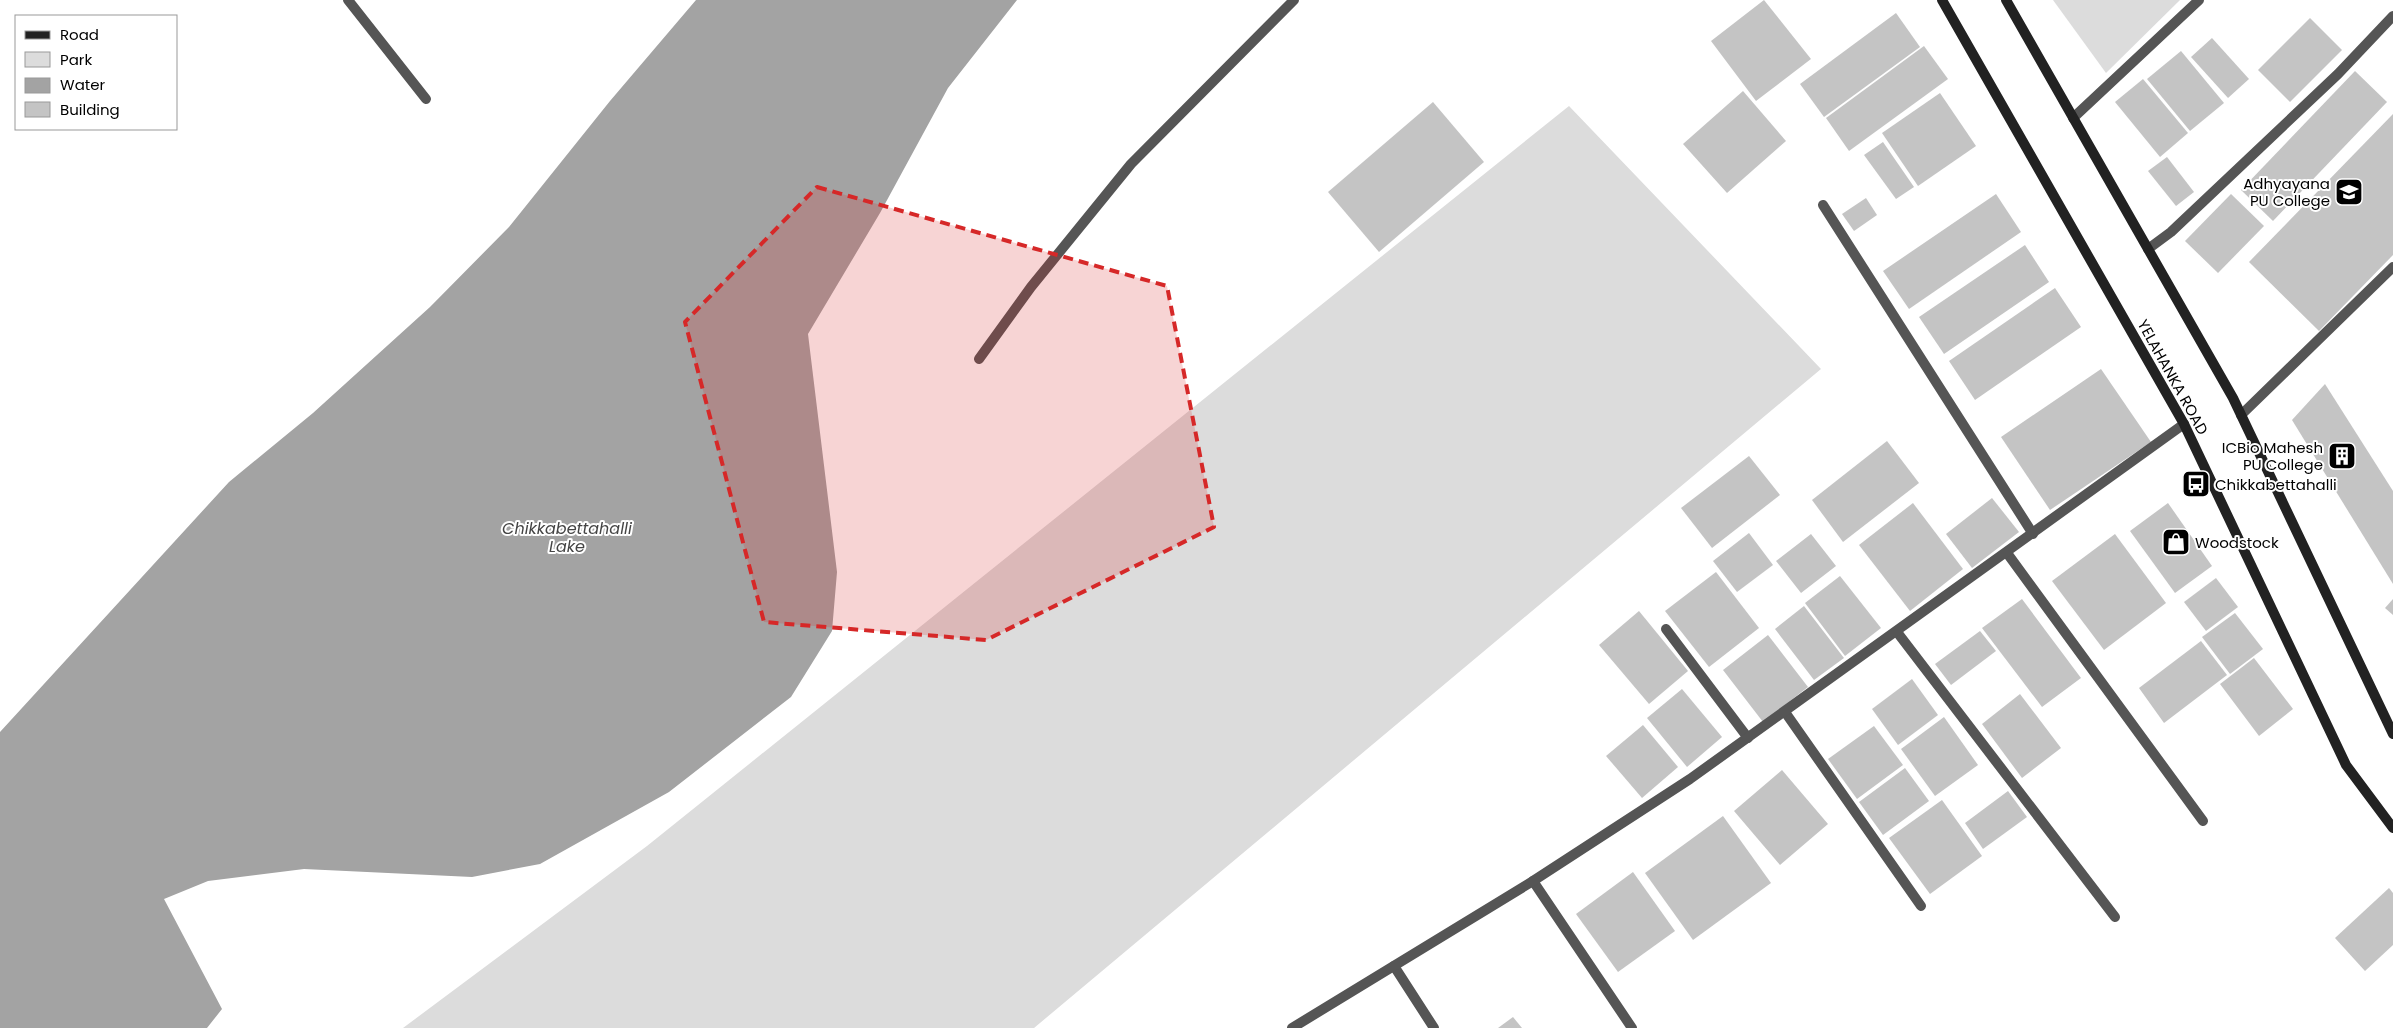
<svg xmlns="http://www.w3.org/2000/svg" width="2393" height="1028" font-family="Poppins,sans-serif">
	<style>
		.green { fill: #dcdcdc }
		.water { fill: #a3a3a3 }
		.building { fill: #c4c4c4 }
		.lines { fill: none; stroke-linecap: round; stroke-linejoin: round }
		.lane { stroke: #555; stroke-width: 10 }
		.street { stroke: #555; stroke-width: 10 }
		.secondary { stroke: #222; stroke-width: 10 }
		.marked { fill: #d62828; fill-opacity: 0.2; stroke: #d62828; stroke-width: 4; stroke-dasharray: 10 6; stroke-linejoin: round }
		.labels { text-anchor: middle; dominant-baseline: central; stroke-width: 4; stroke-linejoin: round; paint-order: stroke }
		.poi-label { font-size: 15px; fill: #000; stroke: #fff; text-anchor: end }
		.street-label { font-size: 15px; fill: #000; stroke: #fff }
		.water-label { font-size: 16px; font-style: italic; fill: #444; stroke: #fff }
	</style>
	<rect width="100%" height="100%" fill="#fff"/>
	<g class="green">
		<polygon points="2053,0 2180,0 2106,73"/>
		<polygon points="1569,106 1821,369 1034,1028 403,1028 647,846"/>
	</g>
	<polygon class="water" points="696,0 1017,0 948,88 880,213 808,334 837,572 832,631 791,697 669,792 540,864 472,877 304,869 208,881 164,899 222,1009 207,1028 0,1028 0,732 229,482 313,413 430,307 509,227 610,101"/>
	<g class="building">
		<polygon points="1764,0 1811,59 1756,101 1711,41"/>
		<polygon points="1896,13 1920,47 1824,117 1800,84"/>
		<polygon points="2310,18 2342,50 2290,102 2258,70"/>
		<polygon points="2212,38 2249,79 2228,98 2191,57"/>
		<polygon points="1924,46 1948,79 1849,151 1826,118"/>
		<polygon points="2181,51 2224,103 2190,131 2147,79"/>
		<polygon points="2355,71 2387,102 2273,221 2241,190"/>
		<polygon points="2143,79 2188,133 2160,157 2115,102"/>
		<polygon points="1743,91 1786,141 1727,193 1683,144"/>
		<polygon points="1940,93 1976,146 1918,186 1882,133"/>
		<polygon points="1433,102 1484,162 1379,252 1328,192"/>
		<polygon points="2393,114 2393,255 2319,331 2249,262"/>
		<polygon points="1883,142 1914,187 1896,199 1864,155"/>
		<polygon points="2167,157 2194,192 2176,206 2148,171"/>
		<polygon points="1996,194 2021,232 1909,309 1883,271"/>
		<polygon points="2231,194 2264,226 2218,273 2185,241"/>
		<polygon points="1866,198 1877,215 1854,231 1842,214"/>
		<polygon points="2025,245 2049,282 1944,354 1919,317"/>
		<polygon points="2055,288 2081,327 1975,400 1949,361"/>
		<polygon points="2101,369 2151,442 2050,510 2001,437"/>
		<polygon points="2325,384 2393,491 2393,584 2292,420"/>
		<polygon points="1887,441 1919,483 1843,542 1812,500"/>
		<polygon points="1749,456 1780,495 1712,548 1681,508"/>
		<polygon points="1992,498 2019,532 1972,568 1946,534"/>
		<polygon points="1913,503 1963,569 1910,611 1859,545"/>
		<polygon points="2168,503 2212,566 2175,593 2130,531"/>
		<polygon points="1749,533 1773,565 1737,592 1713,561"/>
		<polygon points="1811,534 1836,566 1801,593 1776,561"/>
		<polygon points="2115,534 2166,603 2104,650 2052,581"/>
		<polygon points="1716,572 1759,628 1709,667 1665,611"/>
		<polygon points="1840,576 1881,628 1845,656 1805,603"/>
		<polygon points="2216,578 2238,607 2206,631 2184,602"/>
		<polygon points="2022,599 2081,678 2042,707 1982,628"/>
		<polygon points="2393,599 2393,615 2385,608"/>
		<polygon points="1804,606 1844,658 1814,680 1775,629"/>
		<polygon points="1639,611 1688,671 1649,704 1599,645"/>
		<polygon points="2235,613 2263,649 2230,674 2202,637"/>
		<polygon points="1980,631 1996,651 1951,685 1935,664"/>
		<polygon points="1768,635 1808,687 1763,722 1723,670"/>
		<polygon points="2201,641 2227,675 2164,723 2139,688"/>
		<polygon points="2254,658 2293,709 2259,736 2220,684"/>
		<polygon points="1912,679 1938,715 1898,745 1872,709"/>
		<polygon points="1682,689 1722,737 1687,767 1647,718"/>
		<polygon points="2020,694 2061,748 2022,778 1982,724"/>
		<polygon points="1944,717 1978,765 1935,796 1901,749"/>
		<polygon points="1643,725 1678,767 1642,798 1606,756"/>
		<polygon points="1874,726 1903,765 1857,799 1828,759"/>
		<polygon points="1905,768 1929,801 1883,835 1859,802"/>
		<polygon points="1782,770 1828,824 1780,865 1734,811"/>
		<polygon points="2008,791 2027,817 1983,849 1965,823"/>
		<polygon points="1942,800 1982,856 1930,894 1889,838"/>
		<polygon points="1723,816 1771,883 1693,940 1645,873"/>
		<polygon points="1633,872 1675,931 1618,972 1576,914"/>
		<polygon points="2389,888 2393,893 2393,945 2365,971 2335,938"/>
		<polygon points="1513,1017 1522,1028 1498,1028"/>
	</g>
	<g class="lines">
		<g class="lane">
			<polyline points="348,0 426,99"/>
			<polyline points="2241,415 2393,267"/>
		</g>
		<g class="street">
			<polyline points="2073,118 2199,0"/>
			<polyline points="1823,205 2033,534"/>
			<polyline points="2148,249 2171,232 2338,74 2393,16"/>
			<polyline points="979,359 1031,287 1131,164 1294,0"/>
			<polyline points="2007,553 2203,821"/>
			<polyline points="1666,629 1748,738"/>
			<polyline points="1897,632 2115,917"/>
			<polyline points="1785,712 1921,906"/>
			<polyline points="1533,881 1632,1028"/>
			<polyline points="1394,966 1434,1028"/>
			<polyline points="1292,1028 1533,881 1690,779 2184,424"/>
		</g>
		<g class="secondary">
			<polyline points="1942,0 2184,424 2346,765 2393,828"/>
			<polyline points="2006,0 2233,398 2393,734"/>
		</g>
	</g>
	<path class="marked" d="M817,187L1167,286L1214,527L986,640L764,622L685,322Z"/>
	<defs>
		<symbol id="university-square" viewBox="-11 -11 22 22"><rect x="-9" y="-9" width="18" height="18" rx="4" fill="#000" stroke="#fff"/><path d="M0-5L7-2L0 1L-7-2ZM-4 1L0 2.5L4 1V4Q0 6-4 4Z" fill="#fff"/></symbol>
		<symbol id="building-square" viewBox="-11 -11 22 22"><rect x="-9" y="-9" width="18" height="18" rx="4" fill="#000" stroke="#fff"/><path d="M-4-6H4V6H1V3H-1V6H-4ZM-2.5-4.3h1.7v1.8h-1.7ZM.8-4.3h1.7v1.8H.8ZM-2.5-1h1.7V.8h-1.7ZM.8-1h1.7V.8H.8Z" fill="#fff"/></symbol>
		<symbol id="bus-square" viewBox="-11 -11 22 22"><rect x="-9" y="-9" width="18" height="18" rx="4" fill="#000" stroke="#fff"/><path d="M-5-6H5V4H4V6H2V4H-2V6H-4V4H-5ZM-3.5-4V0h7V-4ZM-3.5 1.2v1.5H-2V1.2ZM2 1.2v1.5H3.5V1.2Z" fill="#fff"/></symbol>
		<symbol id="shop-square" viewBox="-11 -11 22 22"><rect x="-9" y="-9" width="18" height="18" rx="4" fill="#000" stroke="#fff"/><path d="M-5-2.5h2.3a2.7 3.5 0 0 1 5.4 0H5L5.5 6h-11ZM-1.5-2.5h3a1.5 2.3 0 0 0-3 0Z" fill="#fff"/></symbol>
	</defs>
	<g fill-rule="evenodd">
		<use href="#university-square" x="2333" y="176" width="32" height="32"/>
		<use href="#building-square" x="2326" y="440" width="32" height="32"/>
		<use href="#bus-square" x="2180" y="468" width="32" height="32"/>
		<use href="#shop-square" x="2160" y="526" width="32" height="32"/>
	</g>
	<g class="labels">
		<g class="poi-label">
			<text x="2330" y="183">Adhyayana<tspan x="2330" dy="17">PU College</tspan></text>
			<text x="2323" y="447">ICBio Mahesh<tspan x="2323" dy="17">PU College</tspan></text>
			<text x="2215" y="484" text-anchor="start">Chikkabettahalli</text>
			<text x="2195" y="542" text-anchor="start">Woodstock</text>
		</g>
		<g class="street-label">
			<text transform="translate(2173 377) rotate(61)">YELAHANKA ROAD</text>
		</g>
		<g class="water-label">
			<text x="567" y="528">Chikkabettahalli<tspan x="567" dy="18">Lake</tspan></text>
		</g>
	</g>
	<rect x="15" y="15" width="162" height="115" fill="#ffffff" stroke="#999999"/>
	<rect x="25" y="31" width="25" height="8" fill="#222222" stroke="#999999"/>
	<text x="60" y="40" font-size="15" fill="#000000">Road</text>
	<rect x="25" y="52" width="25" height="15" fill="#dcdcdc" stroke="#999999"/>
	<text x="60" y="65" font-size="15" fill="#000000">Park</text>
	<rect x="25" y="78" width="25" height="15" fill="#a3a3a3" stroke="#999999"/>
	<text x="60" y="90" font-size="15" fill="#000000">Water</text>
	<rect x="25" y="102" width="25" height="15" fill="#c4c4c4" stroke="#999999"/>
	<text x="60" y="115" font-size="15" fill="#000000">Building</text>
</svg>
